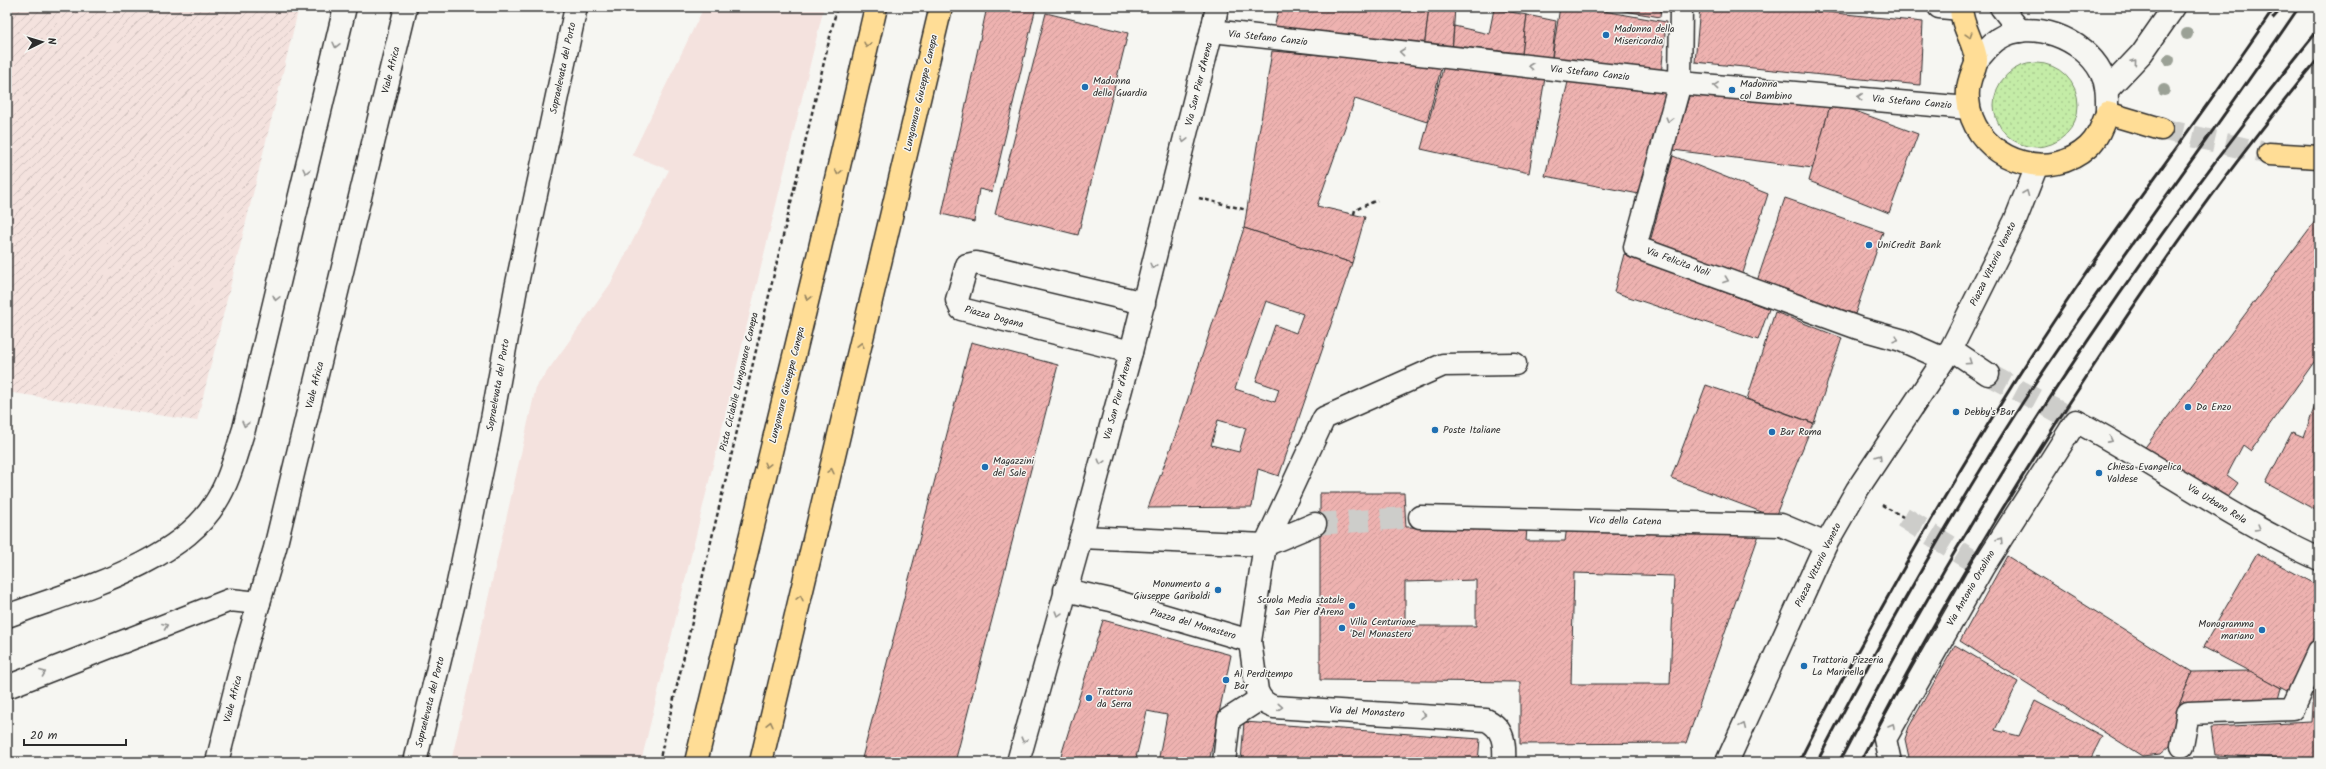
<svg xmlns="http://www.w3.org/2000/svg" width="2326" height="769" font-family="Kalam,sans-serif">
	<style>
		.built { fill: #f4e2de }
		.industrial { fill: url(#industrial-furrows) }
		.grass { fill: url(#grass-dots); stroke: #788c69 }
		.building { fill: url(#building-hatch); stroke: #2b2b2b; fill-rule: evenodd }
		.lines { fill: none; stroke-linecap: round; stroke-linejoin: round }
		.minor-tunnel { stroke: #cdcdca; stroke-width: 22; stroke-dasharray: 22 11; stroke-linecap: butt }
		.major-tunnel { stroke: #cdcdca; stroke-width: 22; stroke-dasharray: 22 11; stroke-linecap: butt }
		.minor-casing { stroke: #2b2b2b; stroke-width: 25 }
		.major-casing { stroke: #2b2b2b; stroke-width: 25 }
		.highway-casing { stroke: #2b2b2b; stroke-width: 25 }
		.path { stroke: #2b2b2b; stroke-width: 2.5; stroke-dasharray: 4 3; stroke-linecap: butt }
		.minor { stroke: #f6f6f2; stroke-width: 22 }
		.major { stroke: #ffdd96; stroke-width: 22 }
		.highway { stroke: #ffdd96; stroke-width: 22 }
		.rail { stroke: #2b2b2b; stroke-width: 3 }
		.tree { fill: #9ba196 }
		.oneway { stroke: #958460 }
		.oneway2 { stroke: #90908e }
		.poi-dot { fill: #1f6fb2; stroke: #f6f6f2; stroke-width: 1.5 }
		.labels { text-anchor: middle; dominant-baseline: central; stroke-width: 3; stroke-linejoin: round; paint-order: stroke }
		.poi-label { font-size: 10px; fill: #2b2b2b; stroke: #f6f6f2; text-anchor: start }
		.street-label { font-size: 10px; fill: #2b2b2b; stroke: #f6f6f2 }
	</style>
	<defs>
		<pattern id="industrial-furrows" width="10" height="10" patternUnits="userSpaceOnUse"><rect width="10" height="10" fill="#f4e2de"/><path d="M-1 1l2-2M0 10L10 0M9 11l2-2" fill="none" stroke="#d1c2bf"/></pattern>
		<pattern id="grass-dots" width="8" height="8" patternUnits="userSpaceOnUse"><rect width="8" height="8" fill="#c4eca7"/><path d="M2 2h.1M6 6h.1" fill="none" stroke="#a9cb90" stroke-width="1.8" stroke-linecap="round"/></pattern>
		<pattern id="building-hatch" width="6" height="6" patternUnits="userSpaceOnUse"><rect width="6" height="6" fill="#eeb2b0"/><path d="M-1 1l2-2M0 6l6-6M5 7l2-2" fill="none" stroke="#cc9998"/></pattern>
	</defs>
	<rect width="100%" height="100%" fill="#f6f6f2"/>
	<filter id="ink" filterUnits="userSpaceOnUse"><feTurbulence type="fractalNoise" baseFrequency=".025" numOctaves="2"/><feDisplacementMap in="SourceGraphic" scale="8" xChannelSelector="R" yChannelSelector="G"/><feConvolveMatrix kernelMatrix="1 2 1 2 8 2 1 2 1" color-interpolation-filters="sRGB"/></filter>
	<g filter="url(#ink)">
		<polygon class="built" points="704,7 824,7 641,762 451,762 536,387 611,283 669,170 632,155"/>
		<polygon class="industrial" points="7,7 299,7 197,421 7,392"/>
		<circle class="grass" cx="2036" cy="105" r="42"/>
		<g class="building">
			<polygon points="987,7 1036,7 992,192 979,189 974,222 942,214"/>
			<polygon points="1279,7 1429,7 1424,50 1274,28"/>
			<polygon points="1429,7 1455,7 1452,53 1424,50"/>
			<polygon points="1560,7 1581,7 1666,22 1661,76 1551,64"/>
			<polygon points="1601,7 1661,7 1660,17"/>
			<polygon points="1700,7 1777,7 1923,22 1920,85 1695,62"/>
			<polygon points="1494,9 1527,15 1521,62 1452,53 1454,26 1489,34"/>
			<polygon points="1046,13 1128,33 1078,235 995,214"/>
			<polygon points="1527,15 1556,21 1551,64 1521,62"/>
			<polygon points="1272,51 1442,65 1427,122 1355,99 1317,206 1365,217 1352,263 1244,228"/>
			<polygon points="1444,65 1545,78 1529,173 1421,149"/>
			<polygon points="1569,78 1667,92 1639,194 1545,176"/>
			<polygon points="1690,93 1831,102 1813,168 1673,150"/>
			<polygon points="1831,102 1918,134 1889,213 1809,181"/>
			<polygon points="1673,156 1768,194 1742,276 1650,242"/>
			<polygon points="1785,198 1883,232 1855,314 1757,281"/>
			<polygon points="2319,216 2319,355 2251,451 2243,445 2227,475 2238,483 2225,502 2143,450"/>
			<path d="M1244,228L1352,263L1279,476L1258,469L1252,507L1148,508L1179,426ZM1266,301L1303,314L1296,333L1275,325L1256,381L1279,389L1275,402L1235,389ZM1218,420L1246,428L1239,452L1211,445Z"/>
			<polygon points="1624,254 1769,309 1758,340 1614,292"/>
			<polygon points="1775,312 1842,338 1814,423 1747,399"/>
			<polygon points="971,342 1058,365 955,762 861,762"/>
			<polygon points="1706,385 1813,423 1775,517 1671,478"/>
			<polygon points="2319,394 2319,512 2266,483 2292,432 2304,437"/>
			<path d="M1320,493H1404L1406,527L1527,528L1526,541H1565L1567,526L1760,532L1686,743L1520,744V682L1320,680ZM1574,573L1674,576L1670,684H1571ZM1476,580V626H1405V582Z"/>
			<polygon points="2257,553 2319,586 2319,630 2287,691 2203,647"/>
			<polygon points="2007,556 2192,672 2178,708 2179,725 2171,745 2161,754 2142,756 1960,641"/>
			<polygon points="1103,620 1231,655 1209,762 1158,762 1167,715 1147,711 1135,762 1059,762"/>
			<polygon points="1955,645 2018,682 1995,730 2019,736 2035,701 2102,736 2089,762 1910,762 1905,739 1909,727"/>
			<polygon points="2250,671 2281,688 2277,703 2178,708 2192,672"/>
			<polygon points="2313,690 2319,690 2319,760 2215,755 2211,727 2311,722"/>
			<polygon points="1244,722 1480,739 1478,762 1241,762"/>
		</g>
		<g class="lines">
			<g class="minor-tunnel">
				<polyline points="1988,374 2076,421"/>
				<polyline points="1903,517 1983,567"/>
				<polyline points="1315,524 1420,517"/>
			</g>
			<polyline class="major-tunnel" points="2161,129 2269,154"/>
			<defs>
				<g id="minor">
					<polyline points="1217,7 1212,31 1680,83 1968,108"/>
					<polyline points="1681,7 1680,83 1635,247 1858,328 1901,340 1944,359"/>
					<polyline points="1939,7 1961,9"/>
					<polyline points="2001,7 2020,31"/>
					<path d="M1976,61C1983,54 1990,44 1998,39C2031,17 2084,39 2101,72C2108,85 2107,99 2107,113"/>
					<polyline points="2107,90 2142,53 2174,7"/>
					<polyline points="1951,349 1988,374"/>
					<polyline points="1131,352 961,309 957,300 967,265 976,263 1144,303"/>
					<polyline points="1420,517 1781,525 1826,544"/>
					<polyline points="1081,537 1265,545 1315,524"/>
					<polyline points="1065,590 1111,600 1250,641"/>
					<path d="M7,616C73,591 178,565 216,502C230,480 236,453 244,429L345,7"/>
					<polyline points="7,687 230,600 259,603"/>
					<polyline points="2182,746 2188,713 2292,709 2319,651"/>
					<polyline points="217,762 246,647 275,548 406,7"/>
					<polyline points="415,762 454,602 488,441 516,288 576,7"/>
					<polyline points="1018,762 1081,537 1131,352 1215,18"/>
					<polyline points="1224,762 1229,719 1260,699"/>
					<path d="M1504,762C1505,744 1504,728 1486,720L1274,707C1265,704 1261,700 1257,691L1250,641L1265,545L1324,418L1443,365L1515,364"/>
					<polyline points="1727,762 1826,544 1857,490 1951,349 2015,221 2037,165"/>
					<path d="M1890,762L1885,739L1983,567L2076,421C2158,465 2234,520 2319,559"/>
				</g>
				<g id="major">
					<path d="M1961,7C1961,25 1974,42 1976,59C1977,65 1971,74 1970,80C1966,91 1968,107 1972,118C1989,163 2051,181 2088,147C2098,138 2102,126 2107,113L2161,129"/>
					<polyline points="2269,154 2319,157"/>
				</g>
				<g id="highway">
					<polyline points="696,762 816,265 876,7"/>
					<polyline points="761,762 941,7"/>
				</g>
			</defs>
			<use href="#minor" class="minor-casing"/>
			<use href="#major" class="major-casing"/>
			<use href="#highway" class="highway-casing"/>
			<g class="path">
				<polyline points="1199,198 1247,210"/>
				<polyline points="1354,214 1355,210 1377,200"/>
				<polyline points="1882,505 1903,517"/>
				<polyline points="659,762 837,7"/>
			</g>
			<use href="#minor" class="minor"/>
			<use href="#major" class="major"/>
			<use href="#highway" class="highway"/>
			<g class="rail">
				<polyline points="2273,18 2283,7"/>
				<path d="M1799,762C1826,707 1856,654 1886,600C1948,488 2013,379 2085,275C2148,185 2214,98 2275,7"/>
				<path d="M1817,762C1880,641 1949,517 2023,402C2111,268 2209,140 2299,7"/>
				<path d="M1839,762C1973,501 2134,256 2319,29"/>
				<path d="M1860,762C1928,629 2005,500 2087,376C2159,266 2235,159 2319,58"/>
			</g>
		</g>
		<g class="tree">
			<circle cx="2187" cy="34" r="6"/>
			<circle cx="2169" cy="60" r="6"/>
			<circle cx="2164" cy="90" r="6"/>
		</g>
		<defs><path id="oneway-chevron" d="M-2-3.5L2.5 0L-2 3.5" fill="none" stroke-width="1.6" stroke-linecap="round" stroke-linejoin="round"/></defs>
		<g class="oneway">
			<use href="#oneway-chevron" transform="translate(1969 35) rotate(73)"/>
			<use href="#oneway-chevron" transform="translate(867 45) rotate(103)"/>
			<use href="#oneway-chevron" transform="translate(838 172) rotate(103)"/>
			<use href="#oneway-chevron" transform="translate(808 298) rotate(104)"/>
			<use href="#oneway-chevron" transform="translate(861 345) rotate(-77)"/>
			<use href="#oneway-chevron" transform="translate(767 465) rotate(104)"/>
			<use href="#oneway-chevron" transform="translate(831 471) rotate(-77)"/>
			<use href="#oneway-chevron" transform="translate(800 598) rotate(-77)"/>
			<use href="#oneway-chevron" transform="translate(770 724) rotate(-77)"/>
		</g>
		<g class="oneway2">
			<use href="#oneway-chevron" transform="translate(336 45) rotate(103)"/>
			<use href="#oneway-chevron" transform="translate(1402 52) rotate(-174)"/>
			<use href="#oneway-chevron" transform="translate(2134 62) rotate(-49)"/>
			<use href="#oneway-chevron" transform="translate(1531 66) rotate(-174)"/>
			<use href="#oneway-chevron" transform="translate(1716 86) rotate(-175)"/>
			<use href="#oneway-chevron" transform="translate(1860 97) rotate(-175)"/>
			<use href="#oneway-chevron" transform="translate(1669 120) rotate(105)"/>
			<use href="#oneway-chevron" transform="translate(1184 140) rotate(104)"/>
			<use href="#oneway-chevron" transform="translate(306 171) rotate(103)"/>
			<use href="#oneway-chevron" transform="translate(2026 193) rotate(-68)"/>
			<use href="#oneway-chevron" transform="translate(1153 266) rotate(104)"/>
			<use href="#oneway-chevron" transform="translate(1726 280) rotate(20)"/>
			<use href="#oneway-chevron" transform="translate(276 298) rotate(103)"/>
			<use href="#oneway-chevron" transform="translate(1896 339) rotate(17)"/>
			<use href="#oneway-chevron" transform="translate(1969 362) rotate(34)"/>
			<use href="#oneway-chevron" transform="translate(245 424) rotate(104)"/>
			<use href="#oneway-chevron" transform="translate(2110 440) rotate(28)"/>
			<use href="#oneway-chevron" transform="translate(1879 457) rotate(-57)"/>
			<use href="#oneway-chevron" transform="translate(1101 462) rotate(105)"/>
			<use href="#oneway-chevron" transform="translate(2258 528) rotate(31)"/>
			<use href="#oneway-chevron" transform="translate(2000 540) rotate(-57)"/>
			<use href="#oneway-chevron" transform="translate(1058 614) rotate(106)"/>
			<use href="#oneway-chevron" transform="translate(165 626) rotate(-22)"/>
			<use href="#oneway-chevron" transform="translate(43 673) rotate(-21)"/>
			<use href="#oneway-chevron" transform="translate(1280 707) rotate(4)"/>
			<use href="#oneway-chevron" transform="translate(1423 715) rotate(3)"/>
			<use href="#oneway-chevron" transform="translate(1743 726) rotate(-66)"/>
			<use href="#oneway-chevron" transform="translate(1892 726) rotate(-60)"/>
			<use href="#oneway-chevron" transform="translate(1024 740) rotate(105)"/>
		</g>
	</g>
	<g class="poi-dot">
		<circle cx="1606" cy="35" r="4"/>
		<circle cx="1085" cy="87" r="4"/>
		<circle cx="1732" cy="90" r="4"/>
		<circle cx="1869" cy="245" r="4"/>
		<circle cx="2188" cy="407" r="4"/>
		<circle cx="1956" cy="412" r="4"/>
		<circle cx="1435" cy="430" r="4"/>
		<circle cx="1772" cy="432" r="4"/>
		<circle cx="985" cy="467" r="4"/>
		<circle cx="2099" cy="473" r="4"/>
		<circle cx="1218" cy="590" r="4"/>
		<circle cx="1352" cy="606" r="4"/>
		<circle cx="1342" cy="628" r="4"/>
		<circle cx="2262" cy="630" r="4"/>
		<circle cx="1804" cy="666" r="4"/>
		<circle cx="1226" cy="680" r="4"/>
		<circle cx="1089" cy="698" r="4"/>
	</g>
	<g class="labels">
		<g class="poi-label">
			<text x="1614" y="29">Madonna della<tspan x="1614" dy="12">Misericordia</tspan></text>
			<text x="1093" y="81">Madonna<tspan x="1093" dy="12">della Guardia</tspan></text>
			<text x="1740" y="84">Madonna<tspan x="1740" dy="12">col Bambino</tspan></text>
			<text x="1877" y="245">UniCredit Bank</text>
			<text x="2196" y="407">Da Enzo</text>
			<text x="1964" y="412">Debby's Bar</text>
			<text x="1443" y="430">Poste Italiane</text>
			<text x="1780" y="432">Bar Roma</text>
			<text x="993" y="461">Magazzini<tspan x="993" dy="12">del Sale</tspan></text>
			<text x="2107" y="467">Chiesa Evangelica<tspan x="2107" dy="12">Valdese</tspan></text>
			<text x="1210" y="584" text-anchor="end">Monumento a<tspan x="1210" dy="12">Giuseppe Garibaldi</tspan></text>
			<text x="1344" y="600" text-anchor="end">Scuola Media statale<tspan x="1344" dy="12">San Pier d'Arena</tspan></text>
			<text x="1350" y="622">Villa Centurione<tspan x="1350" dy="12">'Del Monastero'</tspan></text>
			<text x="2254" y="624" text-anchor="end">Monogramma<tspan x="2254" dy="12">mariano</tspan></text>
			<text x="1812" y="660">Trattoria Pizzeria<tspan x="1812" dy="12">La Marinella</tspan></text>
			<text x="1234" y="674">Al Perditempo<tspan x="1234" dy="12">Bar</tspan></text>
			<text x="1097" y="692">Trattoria<tspan x="1097" dy="12">da Serra</tspan></text>
		</g>
		<g class="street-label">
			<text transform="translate(1268 38) rotate(6)">Via Stefano Canzio</text>
			<text transform="translate(563 68) rotate(-78)">Sopraelevata del Porto</text>
			<text transform="translate(391 70) rotate(-76)">Viale Africa</text>
			<text transform="translate(1590 73) rotate(6)">Via Stefano Canzio</text>
			<text transform="translate(1199 84) rotate(-76)">Via San Pier d'Arena</text>
			<text transform="translate(921 93) rotate(-77)">Lungomare Giuseppe Canepa</text>
			<text transform="translate(1912 102) rotate(5)">Via Stefano Canzio</text>
			<text transform="translate(1678 262) rotate(20)">Via Felicita Noli</text>
			<text transform="translate(1993 264) rotate(-64)">Piazza Vittorio Veneto</text>
			<text transform="translate(994 317) rotate(15)">Piazza Dogana</text>
			<text transform="translate(739 382) rotate(-77)">Pista Ciclabile Lungomare Canepa</text>
			<text transform="translate(315 385) rotate(-76)">Viale Africa</text>
			<text transform="translate(498 385) rotate(-80)">Sopraelevata del Porto</text>
			<text transform="translate(787 385) rotate(-76)">Lungomare Giuseppe Canepa</text>
			<text transform="translate(1118 398) rotate(-75)">Via San Pier d'Arena</text>
			<text transform="translate(2217 504) rotate(31)">Via Urbano Rela</text>
			<text transform="translate(1625 521) rotate(1)">Vico della Catena</text>
			<text transform="translate(1818 565) rotate(-64)">Piazza Vittorio Veneto</text>
			<text transform="translate(1971 588) rotate(-60)">Via Antonio Orsolino</text>
			<text transform="translate(1193 624) rotate(16)">Piazza del Monastero</text>
			<text transform="translate(233 699) rotate(-76)">Viale Africa</text>
			<text transform="translate(430 702) rotate(-76)">Sopraelevata del Porto</text>
			<text transform="translate(1367 712) rotate(3)">Via del Monastero</text>
		</g>
	</g>
	<rect width="2326" height="769" fill="none" stroke="#f6f6f2" stroke-width="24"/>
	<rect x="12" y="12" width="2302" height="745" fill="none" stroke="#2b2b2b" stroke-width="1.5" filter="url(#ink)"/>
	<g transform="translate(42 42) rotate(85)" stroke="#f6f6f2" stroke-width="3" paint-order="stroke">
	<path d="M0-3L7 15L0 10L-7 15Z" fill="#2b2b2b"/>
	<text y="-6" font-size="11" font-weight="bold" text-anchor="middle" fill="#2b2b2b">N</text>
	</g>
	<path d="M24 739v6h102v-6" fill="none" stroke="#2b2b2b" stroke-width="2"/>
	<text x="30" y="739" font-size="12" fill="#2b2b2b" stroke="#f6f6f2" stroke-width="3" paint-order="stroke">20 m</text>
</svg>
